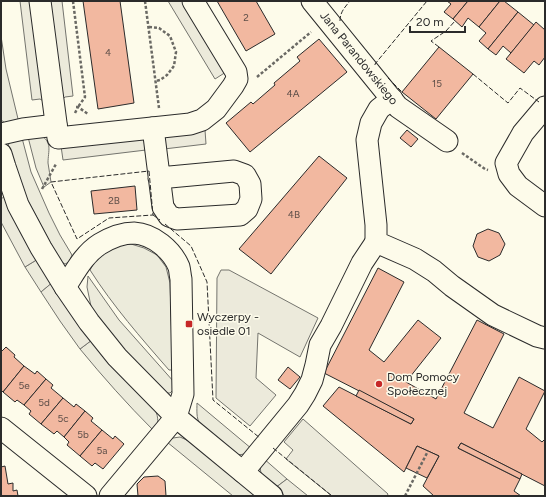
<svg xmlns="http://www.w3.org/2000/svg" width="546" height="497" font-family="Figtree,sans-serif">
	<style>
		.green { fill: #ecebdb; stroke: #74746e }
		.parking { fill: #eceadb; stroke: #74746e }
		.building { fill: #f2b8a0; stroke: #2b2b2b }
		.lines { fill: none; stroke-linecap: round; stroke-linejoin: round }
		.minor-casing { stroke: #2b2b2b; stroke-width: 23 }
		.path { stroke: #6a6964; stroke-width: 2.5; stroke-dasharray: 3 2; stroke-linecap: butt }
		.minor { stroke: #fdfbea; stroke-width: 21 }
		.fence { stroke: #2b2b2b; stroke-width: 1; stroke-dasharray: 5 2; stroke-linecap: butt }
		.poi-dot { fill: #c62828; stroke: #fdfbea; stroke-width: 1.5 }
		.labels { text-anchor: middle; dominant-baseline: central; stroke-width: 3; stroke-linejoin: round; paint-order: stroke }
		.number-label { font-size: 10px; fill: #5d4e48 }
		.street-label { font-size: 12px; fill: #2b2b2b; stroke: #fdfbea }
		.poi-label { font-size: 12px; fill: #2b2b2b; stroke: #fdfbea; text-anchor: start }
	</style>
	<rect width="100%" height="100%" fill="#fdfbea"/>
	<g class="green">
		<polygon points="1,36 6,69 19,123 8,125 1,120"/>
		<path d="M40,135C53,142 48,151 48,163C49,169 50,176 51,182L44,187L36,168L28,137Z"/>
		<polygon points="22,138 31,172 49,213 60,235 72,255 69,262 65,264 60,261 19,184 7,147 12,139"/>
		<path d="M131,244L144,248L157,255L166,267L170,283L173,370H169C141,338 113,306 90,270L95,261L105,253L118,245Z"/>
		<polygon points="38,259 53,282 41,292 25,267"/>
		<polygon points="88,276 119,320 174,382 173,390 170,393 163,393 124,353 92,311 87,287"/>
		<path d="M92,340L154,407C158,416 159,420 156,430H153C127,404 103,377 80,349Z"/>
		<path d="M197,403L252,449C236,463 226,448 214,437C210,433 204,429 200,424C196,418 197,410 197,403Z"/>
		<polygon points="180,437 189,441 254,493 254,496 233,496 167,442 173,438"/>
		<path d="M263,458L287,479L275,488C264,480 256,473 263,458Z"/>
	</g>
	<g class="parking">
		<polygon points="20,1 33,1 45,102 40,99 32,100"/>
		<polygon points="49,1 62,1 73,96 65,97 61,101"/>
		<polygon points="168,1 183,1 226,72 215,79"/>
		<polygon points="205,130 206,144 164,149 163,135"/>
		<polygon points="145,136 146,150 63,160 61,146"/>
		<polygon points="5,196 38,259 25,267 1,222 1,199"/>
		<polygon points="221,270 229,270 318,318 300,357 258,333 256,378 276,395 250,426 216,398 217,278"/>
		<polygon points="53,282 92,340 80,349 60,321 41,292"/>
		<polygon points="303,419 388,494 387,496 332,496 286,459 293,450 284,442"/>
		<polygon points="287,479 308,496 285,496 275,488"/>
	</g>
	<g class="building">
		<polygon points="83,1 120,1 134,103 98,109"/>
		<polygon points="217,1 256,1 275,34 246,51"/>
		<polygon points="447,1 468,1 453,19 444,12 451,4"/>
		<polygon points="468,1 500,1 479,27 468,18 462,27 453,19"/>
		<polygon points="500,1 504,1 518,12 488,49 479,41 486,33 479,27"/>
		<polygon points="518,12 534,25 511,53 503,46 496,55 488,49"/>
		<polygon points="536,22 545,30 545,57 539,65 534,61 524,73 506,59"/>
		<polygon points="319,39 347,72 250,152 226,123 251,102 253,104 275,85 274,83 300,61 297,57"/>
		<polygon points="439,47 473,74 436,119 402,92"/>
		<polygon points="407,130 418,139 411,147 400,138"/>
		<polygon points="319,156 347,178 271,274 239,249"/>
		<polygon points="135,186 137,210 94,214 91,191"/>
		<polygon points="488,229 499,233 505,244 500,255 489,261 478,257 473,246 477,234"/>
		<polygon points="378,268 404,282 369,350 384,362 418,320 441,338 406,382 436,399 477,320 504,334 464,413 493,428 519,377 545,391 526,429 542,442 545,439 545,486 461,443 458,448 520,479 514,491 521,496 434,496 423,486 439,456 417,446 404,472 323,406 339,387 411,424 414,419 324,373"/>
		<polygon points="6,347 15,355 14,357 24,366 3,392 1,390 1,352"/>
		<polygon points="24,366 35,374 37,371 46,379 24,405 17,400 15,402 3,392"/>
		<polygon points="288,367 300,377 290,389 278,380"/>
		<polygon points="46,379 53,385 51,388 63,398 41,424 29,414 31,411 24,405"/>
		<polygon points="359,390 414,419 411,424 356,396"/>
		<polygon points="63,398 74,407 76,404 85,411 64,437 57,431 54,434 41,424"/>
		<polygon points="85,411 93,418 91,421 102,430 80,456 67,445 69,442 64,437"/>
		<polygon points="102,430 113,439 115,436 124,444 103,469 95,463 92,466 80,456"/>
		<polygon points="461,443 522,474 520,479 458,448"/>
		<polygon points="417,446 439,456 427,478 406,468"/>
		<polygon points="5,466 8,484 13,483 13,491 17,490 18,496 1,496 1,467"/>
		<polygon points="158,476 165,481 166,496 138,496 137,484 144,477"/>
	</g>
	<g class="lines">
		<defs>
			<g id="minor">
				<polyline points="40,1 58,138 190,124 202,120 216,109 233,86 237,79 236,72 193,1"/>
				<polyline points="312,1 398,107 447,141"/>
				<polyline points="392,99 379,109 371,123 367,140 376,225 376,242 415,259 434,271 452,286 493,315 537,336 545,338"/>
				<polyline points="545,107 523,133 506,163 509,174 518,186 545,206"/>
				<polyline points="153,128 163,207 169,216 177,219 240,215 247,209 251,199 250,184 245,175 234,171 159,178"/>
				<polyline points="1,134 23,129 56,125"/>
				<polyline points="1,154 5,167 18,205 41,248 65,287 89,322 117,357 176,417 272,496"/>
				<path d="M65,287C75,272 84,254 100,244C110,238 122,233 134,233C153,234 172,250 179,267C180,271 180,275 181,279L183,394L176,417L110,496"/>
				<polyline points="1,428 86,496"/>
				<polyline points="243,472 298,405 305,394 312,380 316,365 320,345 331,326 362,263 376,242"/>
			</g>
		</defs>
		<use href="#minor" class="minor-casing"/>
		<g class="path">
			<polyline points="73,1 85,97 78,107 76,107"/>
			<polyline points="145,1 159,108"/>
			<polyline points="149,27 159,28 170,36 176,52 174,66 167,75 160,80 156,81"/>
			<polyline points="257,77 311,32"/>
			<polyline points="75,113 78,107 88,114"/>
			<polyline points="462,153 485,169 488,170"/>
			<polyline points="42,189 56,164"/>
			<polyline points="405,496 428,451"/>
		</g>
		<use href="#minor" class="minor"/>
		<g class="fence">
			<path d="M340,21C340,12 345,7 350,1"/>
			<polyline points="439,47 431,41 446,31 455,21"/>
			<polyline points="375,65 375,64 427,1"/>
			<polyline points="473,74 508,103 520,88 539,102"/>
			<polyline points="388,78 402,92"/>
			<polygon points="149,171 153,215 109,218 77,239 51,182"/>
			<polyline points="153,215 160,220"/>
			<polyline points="165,224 191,246 207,282 213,400 260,438"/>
			<polyline points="273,448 332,496"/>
		</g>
	</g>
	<g class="poi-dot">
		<rect x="185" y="320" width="8" height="8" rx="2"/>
		<circle cx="379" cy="384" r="4"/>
	</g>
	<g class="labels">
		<g class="number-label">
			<text x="246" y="17">2</text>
			<text x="108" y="52">4</text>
			<text x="437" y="83">15</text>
			<text x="293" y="93">4A</text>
			<text x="114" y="200">2B</text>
			<text x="294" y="214">4B</text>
			<text x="24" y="385">5e</text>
			<text x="44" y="402">5d</text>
			<text x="63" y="418">5c</text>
			<text x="83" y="434">5b</text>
			<text x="102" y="450">5a</text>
		</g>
		<g class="street-label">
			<text transform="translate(359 58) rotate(51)">Jana Parandowskiego</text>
		</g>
		<g class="poi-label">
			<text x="197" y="317">Wyczerpy -<tspan x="197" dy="14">osiedle 01</tspan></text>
			<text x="387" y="377">Dom Pomocy<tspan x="387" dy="14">Społecznej</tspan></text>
		</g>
	</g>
	<rect width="546" height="497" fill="none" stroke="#2b2b2b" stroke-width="4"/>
	<path d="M410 26v6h55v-6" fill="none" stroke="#2b2b2b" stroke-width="2"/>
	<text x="416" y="26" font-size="12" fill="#2b2b2b" stroke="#fdfbea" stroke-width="3" paint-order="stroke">20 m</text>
</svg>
